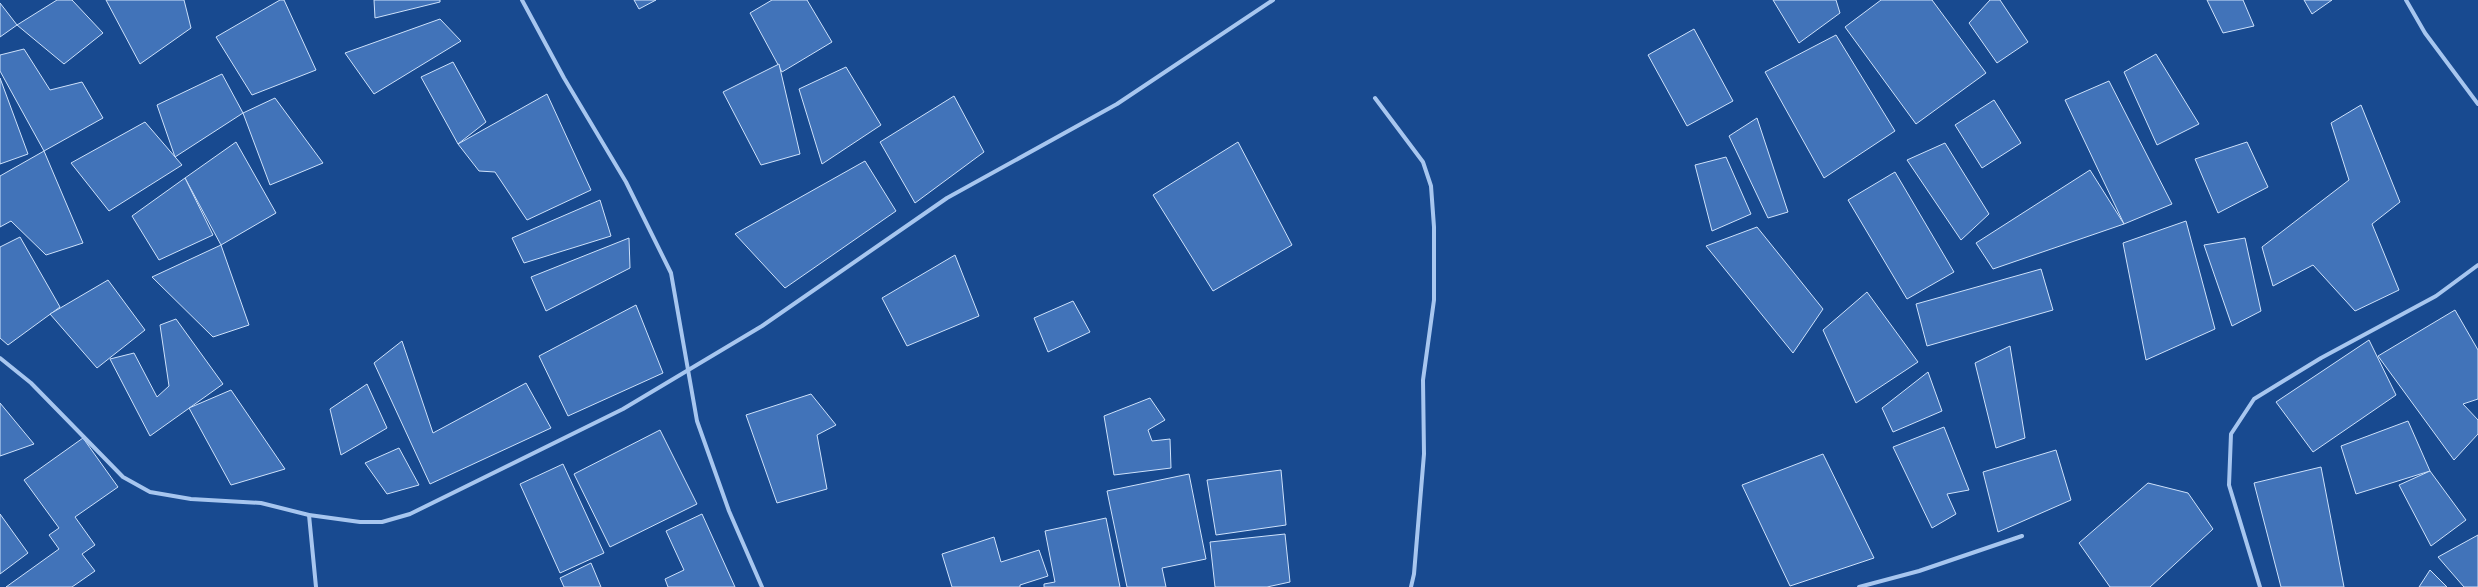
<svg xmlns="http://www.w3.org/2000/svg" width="2478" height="587" font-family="Manrope,sans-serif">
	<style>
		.building { fill: #4173b9; stroke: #cde1fb }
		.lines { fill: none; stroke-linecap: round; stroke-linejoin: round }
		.minor { stroke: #a7c6ef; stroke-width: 4 }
	</style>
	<rect width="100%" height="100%" fill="#184a90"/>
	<g class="building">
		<polygon points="57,0 72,0 103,33 64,64 17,25"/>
		<polygon points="106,0 184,0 191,28 140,64"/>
		<polygon points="280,0 284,0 316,70 252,95 216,37"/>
		<polygon points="374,0 440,0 440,2 375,18"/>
		<polygon points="634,0 656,0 639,9"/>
		<polygon points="772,0 807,0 832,42 782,72 750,13"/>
		<polygon points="1773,0 1836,0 1840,13 1799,43"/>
		<polygon points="1881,0 1932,0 1986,73 1916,124 1845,27"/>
		<polygon points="1990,0 2000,0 2028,42 1997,63 1969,23"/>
		<polygon points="2207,0 2243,0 2254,26 2223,33"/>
		<polygon points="2304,0 2332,0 2312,14"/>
		<polygon points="0,3 17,25 0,37"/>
		<polygon points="440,19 461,41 374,94 345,53"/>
		<polygon points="1694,29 1733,101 1687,126 1648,55"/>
		<polygon points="1836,35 1895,131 1824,178 1765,72"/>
		<polygon points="24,49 50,90 82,82 103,118 44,151 0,71 0,55"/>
		<polygon points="2156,54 2199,124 2157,145 2124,72"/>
		<polygon points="453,62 486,122 458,144 421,77"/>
		<polygon points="779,64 800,154 761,165 723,92"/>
		<polygon points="846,67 881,125 822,164 799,89"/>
		<polygon points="222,74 243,113 175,157 157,105"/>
		<polygon points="0,78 28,154 0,164"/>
		<polygon points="2109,81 2172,204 2124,224 2065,100"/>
		<polygon points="547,94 591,190 527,220 495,172 479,171 458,144"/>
		<polygon points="954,96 984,152 915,203 880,142"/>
		<polygon points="275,98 323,163 270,185 243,113"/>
		<polygon points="1994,100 2021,143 1982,168 1955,125"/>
		<polygon points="2361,105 2400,202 2372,224 2399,290 2355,311 2313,265 2273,286 2262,247 2349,180 2331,123"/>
		<polygon points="1757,118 1788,212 1768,218 1729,136"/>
		<polygon points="145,122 182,165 109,211 71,163"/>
		<polygon points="236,142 276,213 221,245 185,178"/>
		<polygon points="1238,142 1292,245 1213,291 1153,195"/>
		<polygon points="2247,142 2268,187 2218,213 2195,159"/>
		<polygon points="1945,143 1989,214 1961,240 1907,160"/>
		<polygon points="44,151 83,243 46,255 11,221 0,227 0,176"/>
		<polygon points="1726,157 1751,214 1712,231 1695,165"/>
		<polygon points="865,161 896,211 785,288 735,234"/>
		<polygon points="2090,170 2124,224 1993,269 1976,243"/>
		<polygon points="1895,172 1954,272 1907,299 1848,200"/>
		<polygon points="185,178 213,235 159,260 132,216"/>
		<polygon points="600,200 611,236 524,263 512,238"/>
		<polygon points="2186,221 2215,329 2146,360 2123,243"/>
		<polygon points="1757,227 1823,309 1793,353 1706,246"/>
		<polygon points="20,237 60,307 8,345 0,338 0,247"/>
		<polygon points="629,238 630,268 546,311 531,277"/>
		<polygon points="2245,238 2261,311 2232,326 2204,245"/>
		<polygon points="221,245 249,325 213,337 152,277"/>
		<polygon points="955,255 979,316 907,346 882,298"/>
		<polygon points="2041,269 2053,310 1927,346 1916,304"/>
		<polygon points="108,280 145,330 97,368 50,314"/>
		<polygon points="1867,292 1918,362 1856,403 1823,330"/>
		<polygon points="1073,301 1090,332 1048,352 1034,318"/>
		<polygon points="636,305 663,373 568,416 539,356"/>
		<polygon points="2455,310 2478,350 2478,399 2463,404 2478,420 2478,434 2454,460 2378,356"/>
		<polygon points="176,319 223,384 150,436 110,359 134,353 157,397 169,386 160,325"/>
		<polygon points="2369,340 2396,395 2313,452 2276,402"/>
		<polygon points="402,341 433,433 526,383 551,428 430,484 374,363"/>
		<polygon points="2010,346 2025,438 1996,448 1975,363"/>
		<polygon points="1928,372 1942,411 1893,432 1882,408"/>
		<polygon points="367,384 387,428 341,455 330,409"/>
		<polygon points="231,390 285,469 231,485 189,408"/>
		<polygon points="811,394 836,425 817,435 827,489 777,503 746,415"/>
		<polygon points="1150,398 1165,420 1148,430 1152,441 1170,439 1171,468 1114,475 1104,416"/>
		<polygon points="0,403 34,444 0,456"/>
		<polygon points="2408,421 2430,471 2356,494 2341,446"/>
		<polygon points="1944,427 1969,490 1947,494 1956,514 1932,528 1893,447"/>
		<polygon points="660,430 697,504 610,547 574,474"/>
		<polygon points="83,438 118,487 75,517 95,545 82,554 95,571 72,587 6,587 59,549 49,535 59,528 24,480"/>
		<polygon points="399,448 419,485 387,494 365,463"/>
		<polygon points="2056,450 2071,500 1998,532 1983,472"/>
		<polygon points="1823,454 1874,558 1790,586 1742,485"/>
		<polygon points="563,464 604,553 560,573 520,484"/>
		<polygon points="2321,467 2344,587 2281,587 2254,483"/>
		<polygon points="1281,470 1286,525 1216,535 1207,480"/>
		<polygon points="2430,471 2466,520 2431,546 2399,485"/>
		<polygon points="1189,474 1206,559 1162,568 1166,587 1127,587 1107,491"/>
		<polygon points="2148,483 2188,493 2213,529 2150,587 2110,587 2079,543"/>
		<polygon points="0,514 28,553 0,574"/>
		<polygon points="702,514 735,587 668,587 665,579 684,570 666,531"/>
		<polygon points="1106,518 1120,587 1044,587 1044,584 1055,582 1045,531"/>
		<polygon points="1285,534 1290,582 1267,587 1215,587 1210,542"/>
		<polygon points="2478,535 2478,587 2464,587 2438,557"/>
		<polygon points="994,537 1001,562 1039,550 1048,576 1020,585 1020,587 952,587 942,554"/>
		<polygon points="591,563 601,587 564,587 560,578"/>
		<polygon points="2430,570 2447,587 2419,587"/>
	</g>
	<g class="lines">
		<g class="minor">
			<polyline points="522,0 564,78 626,182 671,273 697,421 729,511 762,587"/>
			<polyline points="2406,0 2425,33 2478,104"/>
			<polyline points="1375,98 1423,162 1431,186 1434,227 1434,300 1423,380 1424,454 1414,574 1411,587"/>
			<polyline points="0,358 31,383 123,477 150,492 191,499 261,503 309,515 360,522 382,522 410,514 623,409 762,326 947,198 1117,104 1273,0"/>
			<polyline points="309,515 316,587"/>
			<polyline points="1859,587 1919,571 2022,536"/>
			<polyline points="2260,587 2229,485 2231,434 2254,399 2321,358 2436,296 2478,265"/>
		</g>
	</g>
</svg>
